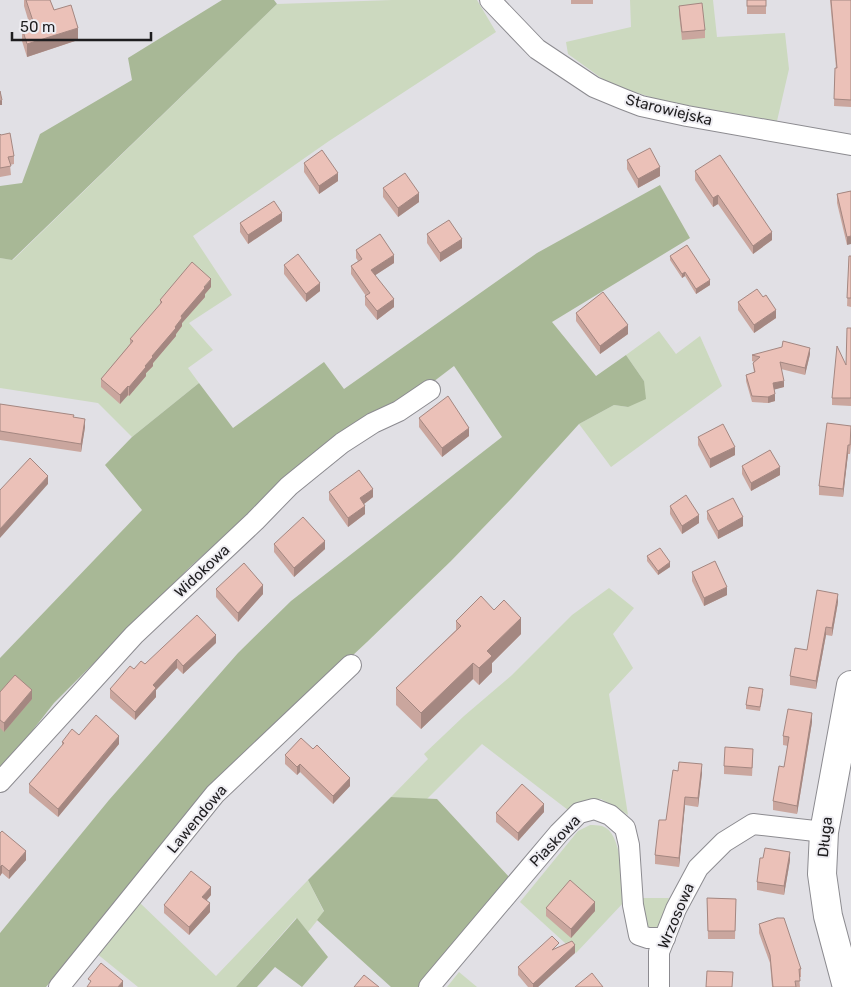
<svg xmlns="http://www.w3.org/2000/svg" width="851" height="987" font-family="Rubik,sans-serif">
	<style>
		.green { fill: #ccd9bf }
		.forest { fill: #a8b896 }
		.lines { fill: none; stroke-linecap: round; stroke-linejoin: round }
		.street-casing { stroke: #8c8b90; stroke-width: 22 }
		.secondary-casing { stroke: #8c8b90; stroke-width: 30 }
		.street { stroke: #fff; stroke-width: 20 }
		.secondary { stroke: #fff; stroke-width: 28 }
		.wall { fill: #caa69e }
		.shaded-wall { fill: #a48781 }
		.building { fill: #ebc1b8; stroke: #a48781 }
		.labels { text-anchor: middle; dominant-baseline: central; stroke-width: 4; stroke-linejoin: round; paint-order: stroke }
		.street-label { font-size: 15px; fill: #1e1d1f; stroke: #eeedf2 }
	</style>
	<rect width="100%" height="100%" fill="#e1e0e5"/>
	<g class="green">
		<polygon points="392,0 477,0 496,32 329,141 193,236 232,295 189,323 213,350 188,368 199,383 132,437 98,403 0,388 0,258 13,260 277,4"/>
		<polygon points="630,0 713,0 717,37 785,33 789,69 777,121 662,101 608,83 568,54 566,42 631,27"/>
		<polygon points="659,331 676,354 700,336 722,386 611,467 579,424 614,405 628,407 644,381 626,355"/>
		<polygon points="609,588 634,608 613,634 633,668 609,694 628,815 601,799 583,801 568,810 482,744 427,799 391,797 428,759 424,754 464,716 512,675 572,615"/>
		<path d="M590,825C593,825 598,825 602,826C623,832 622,884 624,902L576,953L520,902L578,831Z"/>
		<polygon points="308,880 324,912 308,932 296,918 236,987 138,987 96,953 138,901 216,976"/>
		<polygon points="641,898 669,898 660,929 646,931"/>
		<polygon points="459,972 477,987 447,987"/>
	</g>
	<g class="forest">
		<polygon points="222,0 274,0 277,4 12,260 0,258 0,186 22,183 40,134 132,80 128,58"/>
		<polygon points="660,185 690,238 552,322 596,376 626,355 644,381 646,399 628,407 614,405 579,424 511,499 451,561 367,642 216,783 46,987 0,987 0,933 109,800 238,653 291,601 502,437 454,366 433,382 310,460 191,566 54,703 0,772 0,658 142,510 105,465 132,437 199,383 233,428 324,362 344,389 537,253"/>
		<polygon points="391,797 437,799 510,878 420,987 391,987 317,920 324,911 308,880"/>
		<polygon points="297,918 328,957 302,987 275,967 257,987 236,987"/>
	</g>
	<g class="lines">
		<defs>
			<g id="street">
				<polyline points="490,0 537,49 594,87 623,99 641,106 687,116 851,145"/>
				<polyline points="0,782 134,635 255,521 289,486 342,443 373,423 399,411 430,390"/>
				<polyline points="59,987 215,794 351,665"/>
				<polyline points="429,987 559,833 579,813 594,809 610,815 625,828 629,845 633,905 639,935 648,938 665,938"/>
				<polyline points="659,987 659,952 676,909 698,868 724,842 753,824 824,832"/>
			</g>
			<polyline id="secondary" points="847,987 828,916 822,874 824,832 851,685"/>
		</defs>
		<use href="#street" class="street-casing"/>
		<use href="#secondary" class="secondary-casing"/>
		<use href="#street" class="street"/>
		<use href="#secondary" class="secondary"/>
	</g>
	<g class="wall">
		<polygon points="24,0 50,0 54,10 78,40 27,57 22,41 22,28 30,26 24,6"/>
		<rect x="571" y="0" width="22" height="4"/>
		<rect x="747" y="0" width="19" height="14"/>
		<polygon points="830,0 851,0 851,107 834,106 835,68 836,68"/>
		<polygon points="679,6 705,30 705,38 682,40 679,14"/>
		<polygon points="0,134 14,156 14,164 10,165 11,175 0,177"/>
		<polygon points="627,160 660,176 638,188 627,169"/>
		<polygon points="304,163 338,181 319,194 304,172"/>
		<polygon points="695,171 772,240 753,254 718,204 713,207 695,180"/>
		<polygon points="383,188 419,202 398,217 383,197"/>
		<polygon points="851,191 847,245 837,203 837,194"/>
		<polygon points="282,221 248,244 240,232 240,223"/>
		<polygon points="427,234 462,248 440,262 427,243"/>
		<polygon points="356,250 394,263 375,275 394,307 377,320 365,305 365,296 366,296 351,274 351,266 358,261 356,258"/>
		<polygon points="670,256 710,285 696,294 685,276 682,278 670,260"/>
		<polygon points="849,256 851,256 851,307 847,306"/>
		<polygon points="284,265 320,291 306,302 284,274"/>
		<polygon points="211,287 205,294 205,297 182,323 182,326 176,334 176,336 153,363 153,366 146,373 146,376 129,396 128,395 120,404 101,387 101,379 130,344 130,339 160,305 160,300"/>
		<polygon points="738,302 776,318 754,333 738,310"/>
		<polygon points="576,313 628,334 600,354 576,321"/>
		<polygon points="851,328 851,406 832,405 832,398 846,365"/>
		<polygon points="810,354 805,375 781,369 784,387 774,389 775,401 768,403 752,402 746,381 746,375 754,373 753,363 754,362 752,361 752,355"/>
		<polygon points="0,404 74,417 85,427 81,452 0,440"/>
		<polygon points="419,418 469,436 442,457 419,427"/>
		<polygon points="851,426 851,445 850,454 848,454 843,497 819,495 819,486"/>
		<polygon points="698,437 735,455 710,468 698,445"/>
		<polygon points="742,466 780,475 751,491 742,474"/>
		<polygon points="329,492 373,497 364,504 365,514 348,527 329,500"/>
		<polygon points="670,506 699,523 682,534 670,514"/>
		<polygon points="707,511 743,526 718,539 707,519"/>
		<polygon points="274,544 325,549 294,577 274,552"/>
		<polygon points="647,556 670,567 658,575 647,561"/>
		<polygon points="692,572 727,595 704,606 692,581"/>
		<polygon points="216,589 263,594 238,622 216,597"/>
		<polygon points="838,602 832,636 826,635 816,689 790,685 790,676"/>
		<polygon points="494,610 521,634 492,663 492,672 479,685 473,679 421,729 396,705 396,688 456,630 456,621"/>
		<polygon points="216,643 183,674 177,668 156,690 156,697 135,720 110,698 110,689 134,669 145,664"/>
		<polygon points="0,692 32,699 4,732 0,728"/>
		<polygon points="763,694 760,711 746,709 746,705"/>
		<polygon points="812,722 797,814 773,810 773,801 784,767 788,746 783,745 783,736"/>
		<polygon points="79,735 119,744 58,817 29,793 29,784 62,746 62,742"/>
		<polygon points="285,755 350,786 333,804 300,772 297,775 285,764"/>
		<polygon points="753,758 752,776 724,774 724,766"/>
		<polygon points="678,771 702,773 698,807 685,805 679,867 655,864 655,855 666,820"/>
		<polygon points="544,812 518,841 496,822 496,813"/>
		<polygon points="0,833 26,860 9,879 2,873 0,876"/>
		<polygon points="763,858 790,860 784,895 757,890 757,882"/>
		<polygon points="211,895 207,900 210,912 189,935 164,913 164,905"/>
		<polygon points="707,898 736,899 735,939 708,939"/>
		<polygon points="546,908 595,911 571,938 546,916"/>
		<polygon points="759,924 801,969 801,977 799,977 800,987 772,987 770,963 759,933"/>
		<polygon points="559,947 575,953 538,987 528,987 518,975 518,967"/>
	</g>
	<g class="shaded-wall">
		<polygon points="78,28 78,40 27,57 27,44"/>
		<polygon points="2,100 2,105 0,105 0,101"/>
		<polygon points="660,167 660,176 638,188 638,179"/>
		<polygon points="338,173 338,181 319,194 319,186"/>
		<polygon points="419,193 419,202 398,217 398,208"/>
		<polygon points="718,195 718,204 713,207 713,198"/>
		<polygon points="282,213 282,221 248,244 248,235"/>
		<polygon points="772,232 772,240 753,254 753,246"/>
		<polygon points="851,236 851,244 847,245 847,237"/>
		<polygon points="462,239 462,248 440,262 440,253"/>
		<polygon points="394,255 394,263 371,278 371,270"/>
		<polygon points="685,272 685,276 682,278 682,274"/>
		<polygon points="211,279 211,287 205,294 205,297 182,323 182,326 176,334 176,336 153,363 153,366 146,373 146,376 129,396 129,387 152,356 175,327 181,316"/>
		<polygon points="710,280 710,285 696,294 696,289"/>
		<polygon points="320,283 320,291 306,302 306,294"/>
		<polygon points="394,299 394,307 377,320 377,311"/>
		<polygon points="776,310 776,318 754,333 754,325"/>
		<polygon points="628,325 628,334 600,354 600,346"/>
		<polygon points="810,348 810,354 805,375 805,368"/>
		<polygon points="784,381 784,387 773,390 773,383"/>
		<polygon points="128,386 128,395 120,404 120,395"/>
		<polygon points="775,394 775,401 768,403 768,397"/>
		<polygon points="85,419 85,427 81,452 81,444"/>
		<polygon points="469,428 469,436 442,457 442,448"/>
		<polygon points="848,445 848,454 843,497 843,489"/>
		<polygon points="735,447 735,455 710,468 710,459"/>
		<polygon points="780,467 780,475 751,491 751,483"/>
		<polygon points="48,476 48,484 0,538 0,529"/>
		<polygon points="373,489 373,497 360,507 360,498"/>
		<polygon points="365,506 365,514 348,527 348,518"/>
		<polygon points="699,515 699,523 682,534 682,526"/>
		<polygon points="743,517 743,526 718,539 718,531"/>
		<polygon points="325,541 325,549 294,577 294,568"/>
		<polygon points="670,562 670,567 658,575 658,571"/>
		<polygon points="263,585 263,594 238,622 238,613"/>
		<polygon points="727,587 727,595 704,606 704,598"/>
		<polygon points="838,594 838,602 832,636 832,628"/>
		<polygon points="521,618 521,634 492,663 492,672 479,685 479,668 487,651"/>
		<polygon points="826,627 826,635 816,689 816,681"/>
		<polygon points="216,635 216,643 183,674 183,666"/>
		<polygon points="177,659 177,668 156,690 156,697 135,720 135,712 153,685"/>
		<polygon points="473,663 473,679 421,729 421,713"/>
		<polygon points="32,690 32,699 4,732 4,723"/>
		<polygon points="812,713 812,722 797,814 797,806"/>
		<polygon points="119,736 119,744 58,817 58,809"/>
		<polygon points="300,764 300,772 297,775 297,767"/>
		<polygon points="702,764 702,773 698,807 698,798"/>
		<polygon points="350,778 350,786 333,804 333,796"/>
		<polygon points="685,797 685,805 679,867 679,858"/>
		<polygon points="544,804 544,812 518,841 518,833"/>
		<polygon points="26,851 26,860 9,879 9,871"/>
		<polygon points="790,852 790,860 784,895 784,886"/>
		<polygon points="2,865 2,873 0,876 0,867"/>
		<polygon points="211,887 211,895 202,905 202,897"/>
		<polygon points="595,902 595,911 571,938 571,929"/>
		<polygon points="210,903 210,912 189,935 189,927"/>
		<polygon points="575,945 575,953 538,987 533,987 533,984"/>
		<polygon points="123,981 123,987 118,987"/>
	</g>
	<g class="building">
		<polygon points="26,0 50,0 54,10 71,5 78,28 27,44 22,28 34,24"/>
		<rect x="747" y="0" width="19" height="6"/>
		<polygon points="831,0 851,0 851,100 834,99 835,68 837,68"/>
		<polygon points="702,3 705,30 682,32 679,6"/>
		<polygon points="0,91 2,100 0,101"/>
		<polygon points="10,133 14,156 8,157 11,166 0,168 0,134 1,135"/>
		<polygon points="650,148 660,167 638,179 627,160"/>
		<polygon points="322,150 338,173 319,186 304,163"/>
		<polygon points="720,155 772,232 753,246 718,195 713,198 695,171"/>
		<polygon points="405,173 419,193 398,208 383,188"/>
		<polygon points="851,191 851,236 847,237 837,194"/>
		<polygon points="274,201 282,213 248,235 240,223"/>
		<polygon points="449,220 462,239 440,253 427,234"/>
		<polygon points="380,234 394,255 371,270 394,299 377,311 365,296 370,293 351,266 362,259 356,250"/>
		<polygon points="687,245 710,280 696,289 685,272 682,274 670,256"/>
		<polygon points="298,254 320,283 306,294 284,265"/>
		<polygon points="849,256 851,256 851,298 847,298"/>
		<polygon points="192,262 211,279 204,287 205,288 181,316 182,318 175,327 176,328 152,356 153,357 145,366 146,367 129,387 128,386 120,395 101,379 133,341 130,339 162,302 160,300"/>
		<polygon points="757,289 763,297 766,295 776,310 754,325 738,302"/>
		<polygon points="603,292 628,325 600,346 576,313"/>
		<polygon points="847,328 851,328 851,398 832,398 837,346 846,365"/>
		<polygon points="783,341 810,348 805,368 780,362 784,381 773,383 775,394 768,397 752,396 746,375 755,372 753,363 760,357 752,355 782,347"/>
		<polygon points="448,396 469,428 442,448 419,418"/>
		<polygon points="0,404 74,415 73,417 85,419 81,444 0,431"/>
		<polygon points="827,423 851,426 850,445 848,445 843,489 819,486"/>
		<polygon points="723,424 735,447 710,459 698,437"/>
		<polygon points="770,450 780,467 751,483 742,466"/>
		<polygon points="30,458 48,476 0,529 0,490"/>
		<polygon points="359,470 373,489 360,498 365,506 348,518 329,492"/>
		<polygon points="686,495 699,515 682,526 670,506"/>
		<polygon points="733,498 743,517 718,531 707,511"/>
		<polygon points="303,517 325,541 294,568 274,544"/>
		<polygon points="660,548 670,562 658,571 647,556"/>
		<polygon points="715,561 727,587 704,598 692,572"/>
		<polygon points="244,563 263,585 238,613 216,589"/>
		<polygon points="817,590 838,594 832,628 826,627 816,681 790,676 795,648 807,650"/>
		<polygon points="481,596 494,610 504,600 521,618 487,651 492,656 479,668 473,663 421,713 396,688 461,626 456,621"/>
		<polygon points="197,615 216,635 183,666 177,659 153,685 156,688 135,712 110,689 130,666 134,669 141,661 145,664"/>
		<polygon points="15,675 32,690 4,723 0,720 0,692"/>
		<polygon points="749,687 763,689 760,707 746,705"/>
		<polygon points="788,709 812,713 797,806 773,801 779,766 784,767 789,737 783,736"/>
		<polygon points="96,715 119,736 58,809 29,784 64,743 62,742 72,729 79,735"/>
		<polygon points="301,738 313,749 317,745 350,778 333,796 300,764 297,767 285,755"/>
		<polygon points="725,747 753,749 752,768 724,766"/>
		<polygon points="679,762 702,764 698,798 685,797 679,858 655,855 659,820 666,820 673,770 678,771"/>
		<polygon points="522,784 544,804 518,833 496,813"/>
		<polygon points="2,831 26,851 9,871 2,865 0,867 0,833"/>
		<polygon points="765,848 790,852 784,886 757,882 760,858 763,858"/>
		<polygon points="191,871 211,887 202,897 210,903 189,927 164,905"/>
		<polygon points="570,880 595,902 571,929 546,908"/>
		<polygon points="707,898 736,899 735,931 708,931"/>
		<polygon points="777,918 784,918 801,969 799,969 800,981 795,981 796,987 773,987 770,955 759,924"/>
		<polygon points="552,936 559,943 552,950 572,941 575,945 533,984 518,967"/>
		<polygon points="101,963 123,981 118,987 87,987 91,981 88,979"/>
		<polygon points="707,971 733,972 732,987 706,987"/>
		<polygon points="592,973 603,987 575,987"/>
		<polygon points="364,975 379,987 354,987"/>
	</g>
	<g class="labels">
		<g class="street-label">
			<text transform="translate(669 110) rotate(14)">Starowiejska</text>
			<text transform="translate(202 571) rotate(-43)">Widokowa</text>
			<text transform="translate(197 819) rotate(-50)">Lawendowa</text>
			<text transform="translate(825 837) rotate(-84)">Długa</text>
			<text transform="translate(555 841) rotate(-46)">Piaskowa</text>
			<text transform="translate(676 916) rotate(-67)">Wrzosowa</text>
		</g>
	</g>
	<path d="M12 32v8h139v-8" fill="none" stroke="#1e1d1f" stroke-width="2.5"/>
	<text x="20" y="32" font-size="15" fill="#1e1d1f" stroke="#eeedf2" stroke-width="4" paint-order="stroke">50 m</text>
</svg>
